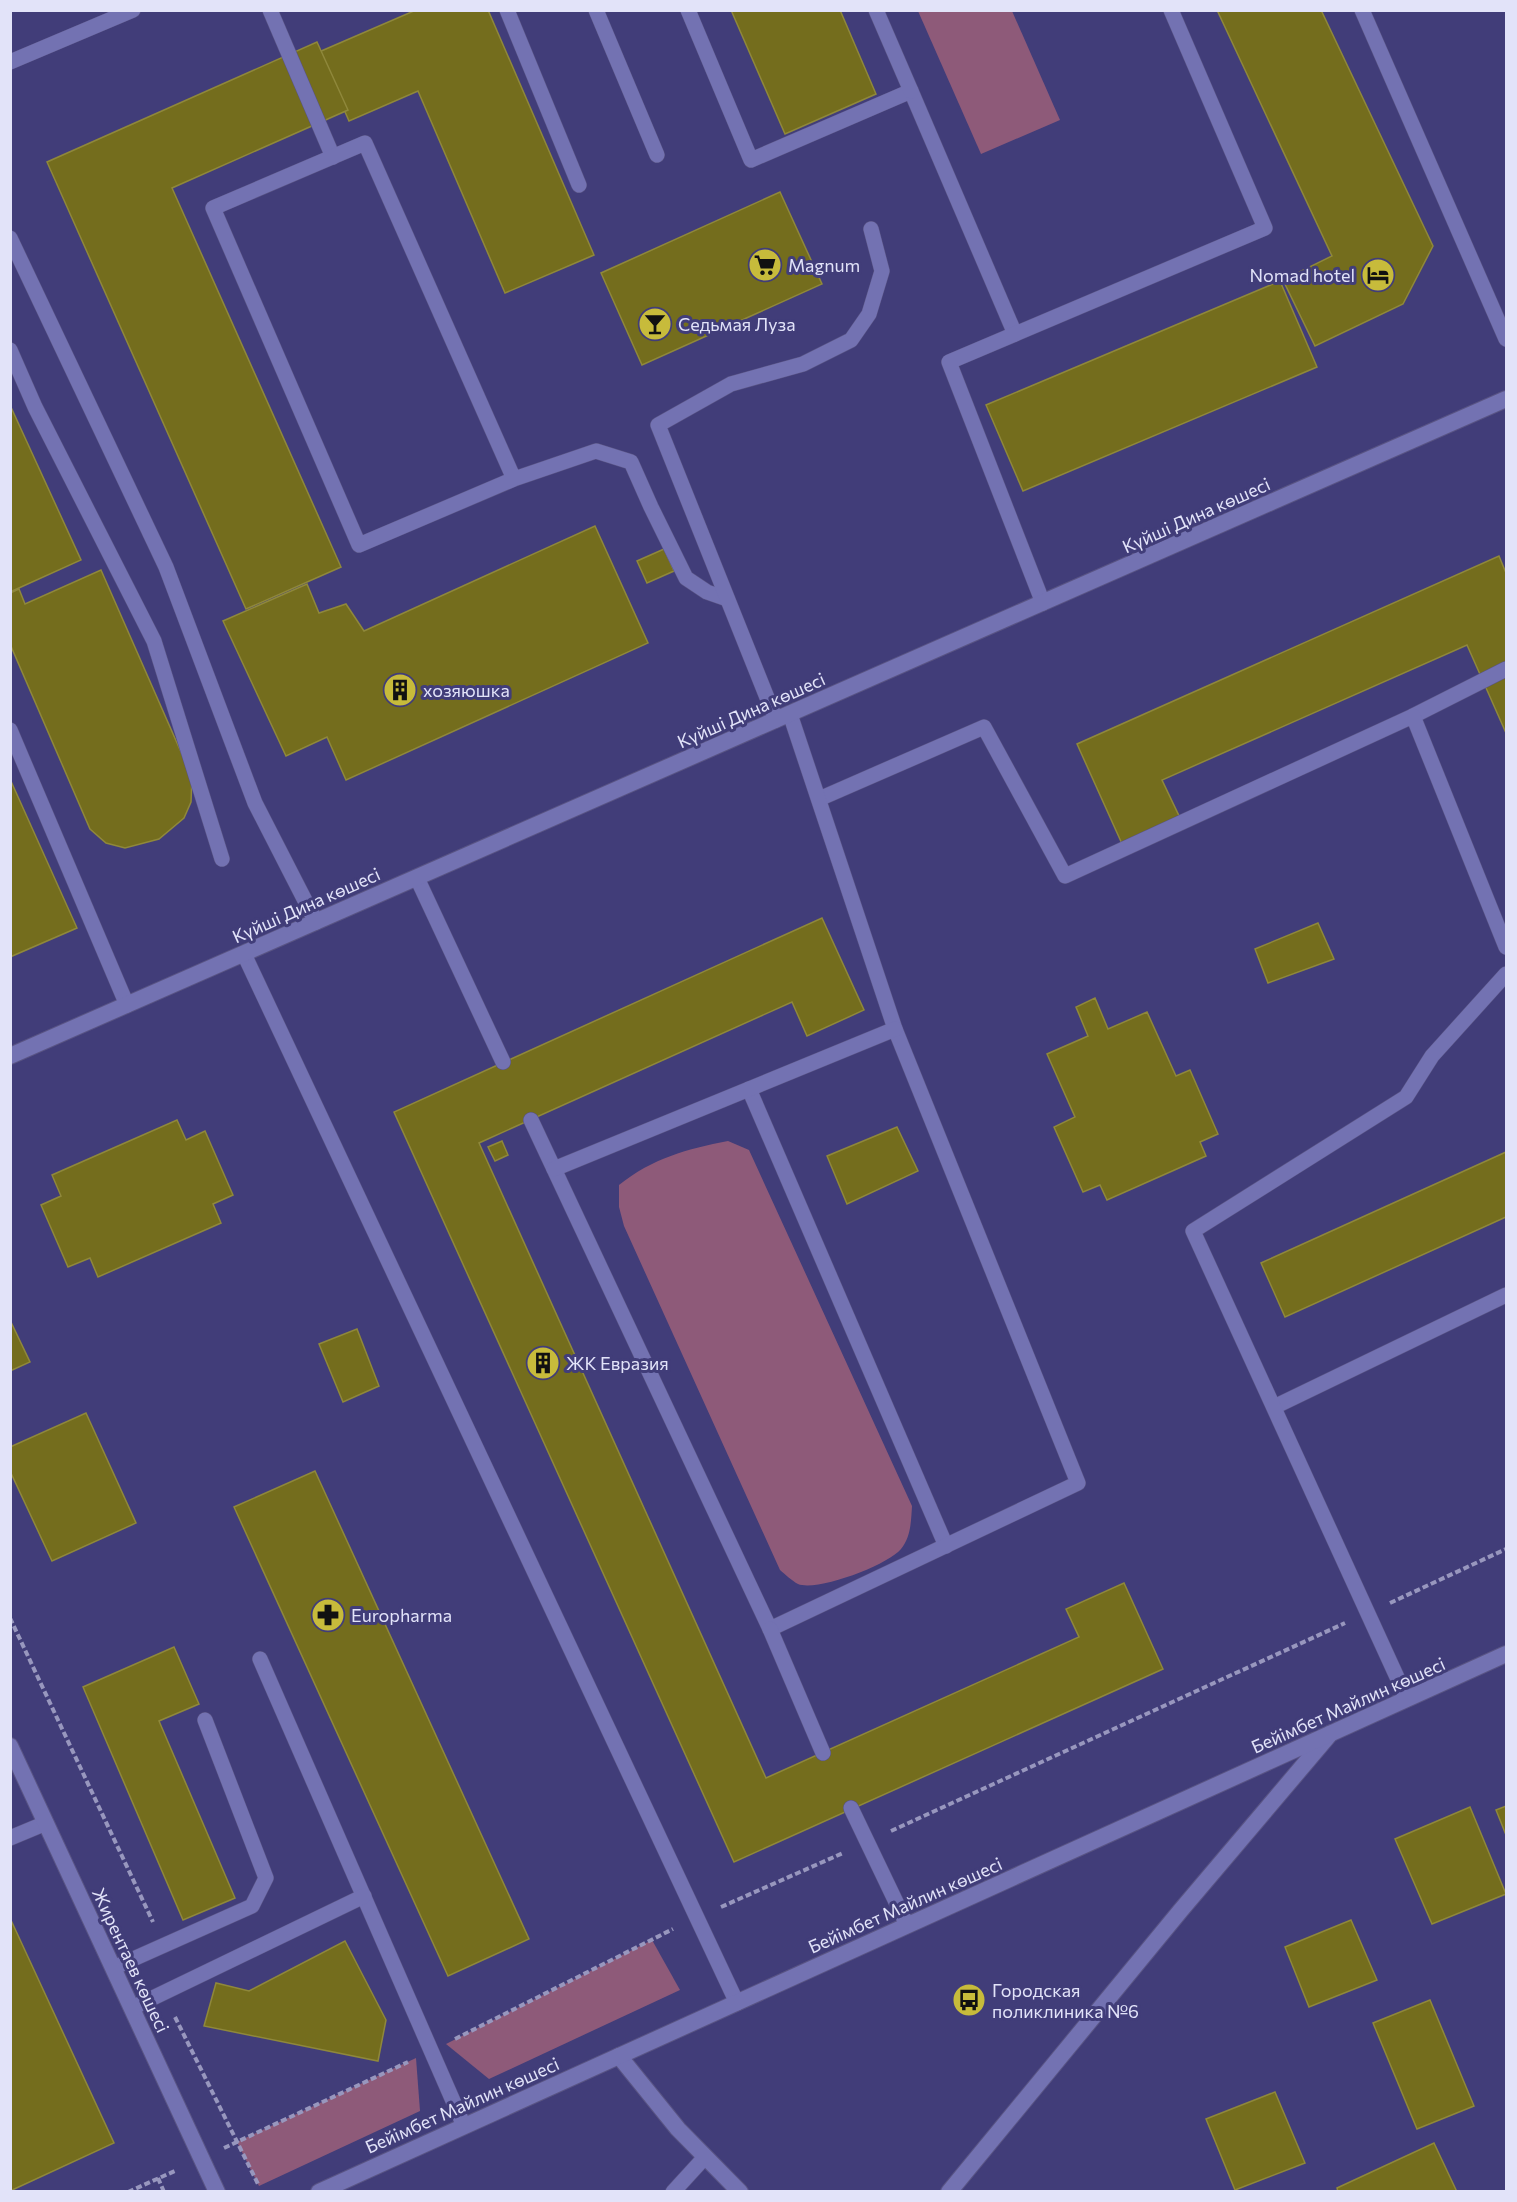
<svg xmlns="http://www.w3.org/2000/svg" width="1517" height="2202" font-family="Commissioner,sans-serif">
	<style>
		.green { fill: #8e5a79 }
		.building { fill: #746d1d; stroke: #8f883b; stroke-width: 1.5 }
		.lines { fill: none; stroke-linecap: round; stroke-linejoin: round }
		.service-casing { stroke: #595484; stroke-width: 16 }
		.minor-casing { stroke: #595484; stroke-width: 18 }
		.tertiary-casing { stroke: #595484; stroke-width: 18 }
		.path { stroke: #9897be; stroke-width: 4; stroke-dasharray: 6 3; stroke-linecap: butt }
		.service { stroke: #7372b2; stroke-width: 15 }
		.minor { stroke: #7372b2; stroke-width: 16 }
		.tertiary { stroke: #7372b2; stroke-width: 16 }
		.labels { text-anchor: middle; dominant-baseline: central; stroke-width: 6; stroke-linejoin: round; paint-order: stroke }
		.poi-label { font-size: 18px; fill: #e2e3f9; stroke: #413d79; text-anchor: start }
		.street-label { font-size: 18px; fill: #e2e3f9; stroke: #413d79 }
	</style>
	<rect width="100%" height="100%" fill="#413d79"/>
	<g class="green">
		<polygon points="918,11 1012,11 1060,120 981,154"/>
		<path d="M728,1141L749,1150L912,1506C911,1521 911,1537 901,1549C888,1565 817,1592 798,1584C792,1581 785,1574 780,1570L624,1226L619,1207V1185C653,1158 687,1149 728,1141Z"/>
		<polygon points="652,1940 680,1990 489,2079 446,2044"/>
		<polygon points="416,2058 420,2111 259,2186 237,2142"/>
	</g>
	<g class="building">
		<polygon points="416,10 488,10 594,255 505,293 418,91 349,121 319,52"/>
		<polygon points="731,10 840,10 876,94 785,134"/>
		<polygon points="1217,10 1321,10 1433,246 1403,304 1315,346 1283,280 1332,256"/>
		<polygon points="317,42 348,110 172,188 341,567 246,609 47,162"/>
		<polygon points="780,192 822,284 642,365 601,273"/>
		<polygon points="1280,281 1317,367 1023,491 986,405"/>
		<polygon points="10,405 81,560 10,592"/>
		<polygon points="595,526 648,643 346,780 327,737 286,756 223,621 307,584 319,613 346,604 364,631"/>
		<polygon points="664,549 674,571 647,583 637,561"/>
		<polygon points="1499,556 1506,573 1506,733 1467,645 1162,780 1181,820 1123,846 1077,744"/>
		<polygon points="101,570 192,777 191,802 184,818 159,839 125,848 106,843 90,829 10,644 10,593 19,589 25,604"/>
		<polygon points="10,779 77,928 10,957"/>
		<polygon points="822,918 864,1010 807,1036 792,1002 479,1143 766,1778 1079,1637 1066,1609 1124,1583 1163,1669 734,1862 394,1112"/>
		<polygon points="1318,923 1334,959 1268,983 1255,949"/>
		<polygon points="1095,998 1108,1029 1147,1012 1176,1076 1190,1070 1218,1134 1200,1142 1206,1156 1107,1200 1100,1185 1083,1192 1054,1127 1075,1117 1047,1054 1088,1036 1076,1007"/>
		<polygon points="177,1120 186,1140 205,1131 233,1195 213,1204 221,1223 98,1277 90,1258 68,1267 41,1205 61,1196 52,1175"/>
		<polygon points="897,1127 918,1171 847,1204 827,1156"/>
		<polygon points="502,1141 508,1155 495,1161 488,1147"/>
		<polygon points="1506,1152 1506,1217 1285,1317 1261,1263"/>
		<polygon points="10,1320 30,1362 10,1371"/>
		<polygon points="357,1329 379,1386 343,1402 319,1344"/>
		<polygon points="86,1413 136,1523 52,1561 10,1471 10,1447"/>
		<polygon points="315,1471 529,1939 448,1976 234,1507"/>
		<polygon points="174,1647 199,1704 159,1721 235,1898 183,1920 83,1687"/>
		<polygon points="1506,1806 1506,1835 1496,1810"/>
		<polygon points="1470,1807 1506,1894 1432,1924 1395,1839"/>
		<polygon points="10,1918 114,2143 10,2191"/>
		<polygon points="1351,1920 1377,1980 1309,2007 1285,1947"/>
		<polygon points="345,1941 386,2020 378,2061 204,2026 216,1983 249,1991"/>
		<polygon points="1430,2000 1474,2106 1417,2129 1373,2023"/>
		<polygon points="1275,2092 1305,2163 1235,2190 1206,2119"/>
		<polygon points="1434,2143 1457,2192 1338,2192 1337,2188"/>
	</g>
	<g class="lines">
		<defs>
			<g id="service">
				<polyline points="270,10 333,157"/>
				<polyline points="507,10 579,185"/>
				<polyline points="596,10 657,155"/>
				<polyline points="688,10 751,160 911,91 1015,334"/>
				<polyline points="876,10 911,91"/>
				<polyline points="1362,10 1506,339"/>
				<polyline points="10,62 133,10"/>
				<polyline points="10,238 166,567 255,803 316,922"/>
				<polyline points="10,350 35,407 154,641 222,859"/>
				<polyline points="514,479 365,143 213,208 359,545 514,479 596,451 631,462 651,507 686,578 707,592 727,599"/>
				<polyline points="1043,603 949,362 1265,228 1171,10"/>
				<polyline points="1413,716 1506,669"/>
				<polyline points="776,720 658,425 731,384 803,364 851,340 869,314 882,271 871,229"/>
				<polyline points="10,730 127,1005"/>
				<polyline points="819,799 984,727 1065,876 1413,716 1506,947"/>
				<polyline points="417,878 503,1062"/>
				<polyline points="244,954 737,2003"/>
				<polyline points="749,1089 946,1546"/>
				<polyline points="531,1120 770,1629 1078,1483 895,1029 790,714"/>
				<polyline points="554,1169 895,1029"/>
				<polyline points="1274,1407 1506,1295"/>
				<polyline points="770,1629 823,1753"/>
				<polyline points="260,1659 464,2126"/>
				<polyline points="1407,1699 1193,1231 1406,1097 1432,1056 1506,974"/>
				<polyline points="851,1808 907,1925"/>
				<polyline points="10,1838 46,1823"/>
				<polyline points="113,1968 252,1906 266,1878 205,1720"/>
				<polyline points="132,2008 364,1896"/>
				<polyline points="673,2192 705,2157"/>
			</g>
			<g id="minor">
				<polyline points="619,2056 678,2129 740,2192"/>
				<polyline points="949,2192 1181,1910 1330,1734"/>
			</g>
			<g id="tertiary">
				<polyline points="10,1056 1506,399"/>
				<polyline points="10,1746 217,2192"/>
				<polyline points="319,2192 1506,1654"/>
			</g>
		</defs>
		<use href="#service" class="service-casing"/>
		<use href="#minor" class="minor-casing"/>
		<use href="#tertiary" class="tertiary-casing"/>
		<g class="path">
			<polyline points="1390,1603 1506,1549"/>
			<polyline points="10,1618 153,1922"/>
			<polyline points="891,1831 1345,1623"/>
			<polyline points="721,1907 843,1853"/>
			<polyline points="175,2017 259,2186"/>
			<polyline points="455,2039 673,1929"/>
			<polyline points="224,2148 408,2062"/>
			<polyline points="158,2178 164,2192"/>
			<polyline points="128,2192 177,2170"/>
		</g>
		<use href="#service" class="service"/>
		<use href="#minor" class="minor"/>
		<use href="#tertiary" class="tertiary"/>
	</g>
	<defs>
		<symbol id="supermarket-disc" viewBox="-11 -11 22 22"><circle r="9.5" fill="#c7bb3b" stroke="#413d79"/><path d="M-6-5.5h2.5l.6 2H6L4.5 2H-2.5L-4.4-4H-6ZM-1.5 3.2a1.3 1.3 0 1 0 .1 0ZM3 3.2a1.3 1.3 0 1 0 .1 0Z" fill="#111"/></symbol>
		<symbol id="hotel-disc" viewBox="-11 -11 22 22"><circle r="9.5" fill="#c7bb3b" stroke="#413d79"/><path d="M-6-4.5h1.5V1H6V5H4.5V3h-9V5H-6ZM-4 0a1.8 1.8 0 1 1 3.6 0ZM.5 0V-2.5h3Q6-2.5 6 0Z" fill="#111"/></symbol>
		<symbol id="bar-disc" viewBox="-11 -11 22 22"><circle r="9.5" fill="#c7bb3b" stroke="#413d79"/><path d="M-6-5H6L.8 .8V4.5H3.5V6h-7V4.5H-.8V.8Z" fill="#111"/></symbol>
		<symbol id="building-disc" viewBox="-11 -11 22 22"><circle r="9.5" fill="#c7bb3b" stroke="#413d79"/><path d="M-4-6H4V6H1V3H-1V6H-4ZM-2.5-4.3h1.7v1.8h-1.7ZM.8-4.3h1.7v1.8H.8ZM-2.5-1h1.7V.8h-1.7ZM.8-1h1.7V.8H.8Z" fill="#111"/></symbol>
		<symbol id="pharmacy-disc" viewBox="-11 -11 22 22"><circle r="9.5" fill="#c7bb3b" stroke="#413d79"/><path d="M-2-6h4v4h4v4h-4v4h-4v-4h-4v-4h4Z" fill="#111"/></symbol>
		<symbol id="bus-disc" viewBox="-11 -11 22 22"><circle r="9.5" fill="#c7bb3b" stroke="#413d79"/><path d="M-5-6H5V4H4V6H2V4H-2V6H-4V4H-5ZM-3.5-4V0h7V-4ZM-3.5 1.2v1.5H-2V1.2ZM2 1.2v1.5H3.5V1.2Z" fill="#111"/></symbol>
	</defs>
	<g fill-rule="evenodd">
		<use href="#supermarket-disc" x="746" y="246" width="38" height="38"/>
		<use href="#hotel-disc" x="1359" y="256" width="38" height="38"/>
		<use href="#bar-disc" x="636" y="305" width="38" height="38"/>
		<use href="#building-disc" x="381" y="671" width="38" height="38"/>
		<use href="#building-disc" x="524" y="1344" width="38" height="38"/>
		<use href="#pharmacy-disc" x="309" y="1596" width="38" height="38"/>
		<use href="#bus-disc" x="950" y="1981" width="38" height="38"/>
	</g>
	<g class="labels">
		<g class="poi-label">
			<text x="788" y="265">Magnum</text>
			<text x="1355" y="275" text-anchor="end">Nomad hotel</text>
			<text x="678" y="324">Седьмая Луза</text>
			<text x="423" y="690">хозяюшка</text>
			<text x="566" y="1363">ЖК Евразия</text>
			<text x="351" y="1615">Europharma</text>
			<text x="992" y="1990">Городская<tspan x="992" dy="21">поликлиника №6</tspan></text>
		</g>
		<g class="street-label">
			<text transform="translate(1196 515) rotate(-24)">Күйші Дина көшесі</text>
			<text transform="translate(751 710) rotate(-24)">Күйші Дина көшесі</text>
			<text transform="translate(306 905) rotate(-24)">Күйші Дина көшесі</text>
			<text transform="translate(1348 1705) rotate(-24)">Бейімбет Майлин көшесі</text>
			<text transform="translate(905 1905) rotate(-24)">Бейімбет Майлин көшесі</text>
			<text transform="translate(131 1960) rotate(65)">Жирентаев көшесі</text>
			<text transform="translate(462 2105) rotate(-24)">Бейімбет Майлин көшесі</text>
		</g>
	</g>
	<rect width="1517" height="2202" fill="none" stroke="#e2e3f9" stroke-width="24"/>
</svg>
